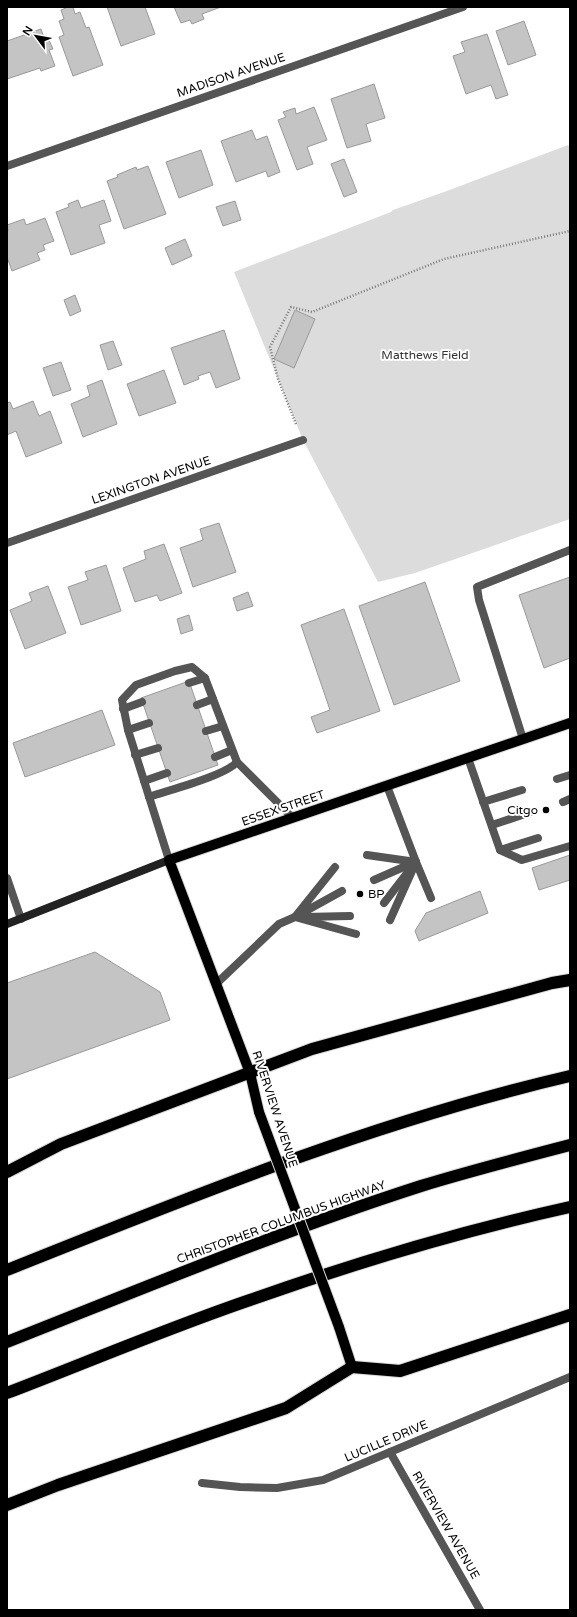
<svg xmlns="http://www.w3.org/2000/svg" width="577" height="1617" font-family="'Varela Round',sans-serif">
	<style>
		.green { fill: #dcdcdc }
		.building { fill: #c4c4c4; stroke: #999 }
		.lines { fill: none; stroke-linecap: round; stroke-linejoin: round }
		.primary-casing { stroke: #dbdbdb; stroke-width: 12 }
		.motorway-casing { stroke: #dbdbdb; stroke-width: 14 }
		.path { stroke: #777; stroke-width: 2.5; stroke-dasharray: 1 2; stroke-linecap: butt }
		.service { stroke: #555; stroke-width: 8 }
		.minor { stroke: #555; stroke-width: 8 }
		.secondary { stroke: #222; stroke-width: 8 }
		.primary { stroke: #000; stroke-width: 10 }
		.motorway { stroke: #000; stroke-width: 12 }
		.primary-bridge-casing { stroke: #dbdbdb; stroke-width: 12; stroke-linecap: butt }
		.primary-bridge { stroke: #000; stroke-width: 10 }
		.poi-dot { fill: #000; stroke: #fff; stroke-width: 1.5 }
		.labels { text-anchor: middle; dominant-baseline: central; stroke-width: 4; stroke-linejoin: round; paint-order: stroke }
		.street-label { font-size: 12px; fill: #000; stroke: #fff }
		.park-label { font-size: 12px; fill: #333; stroke: #fff }
		.poi-label { font-size: 12px; fill: #000; stroke: #fff; text-anchor: end }
	</style>
	<rect width="100%" height="100%" fill="#fff"/>
	<polygon class="green" points="568,145 570,149 570,519 415,573 378,582 303,440 234,272 391,212 393,210 447,191"/>
	<g class="building">
		<polygon points="68,7 73,7 75,14 80,12 86,28 89,27 103,65 73,76 59,37 64,35 59,21 64,19 61,10"/>
		<polygon points="107,7 145,7 155,34 121,46"/>
		<polygon points="174,7 221,7 202,14 204,19 192,24 190,20 181,23"/>
		<polygon points="524,21 536,55 508,65 496,31"/>
		<polygon points="41,29 45,41 49,40 53,49 49,50 55,66 41,71 40,68 7,79 7,41"/>
		<polygon points="487,34 508,95 496,99 491,85 466,94 453,56 465,52 461,42"/>
		<polygon points="374,84 385,118 366,124 371,141 347,148 331,99"/>
		<polygon points="314,107 327,140 307,147 313,164 297,170 278,120 286,117 283,112 295,108 296,114"/>
		<polygon points="252,130 256,140 267,136 280,172 268,177 266,171 236,182 221,141"/>
		<polygon points="201,150 213,185 179,198 166,162"/>
		<polygon points="344,159 357,192 344,197 331,164"/>
		<polygon points="148,166 166,214 124,229 107,181 118,177 117,175 136,167 137,170"/>
		<polygon points="78,200 81,208 104,200 111,221 99,225 105,243 71,255 56,212 69,207 68,204"/>
		<polygon points="235,201 241,220 223,226 216,207"/>
		<polygon points="45,218 54,241 43,245 45,250 37,253 40,260 12,271 7,257 7,232 8,231 7,225 24,219 26,225"/>
		<polygon points="185,239 192,256 172,265 165,248"/>
		<polygon points="75,295 81,311 70,316 64,300"/>
		<polygon points="295,310 315,319 294,368 274,359"/>
		<polygon points="224,330 240,379 216,388 210,372 198,376 199,379 184,385 171,348"/>
		<polygon points="113,341 122,365 108,370 100,345"/>
		<polygon points="61,362 71,390 53,396 43,368"/>
		<polygon points="164,370 176,403 139,416 127,384"/>
		<polygon points="102,380 117,424 83,437 71,404 90,396 87,386"/>
		<polygon points="33,401 39,416 50,411 62,443 26,457 16,431 7,435 7,403 10,402 13,409"/>
		<polygon points="219,523 236,572 193,587 180,548 203,540 200,529"/>
		<polygon points="164,544 182,593 160,601 157,595 135,602 123,568 146,559 144,551"/>
		<polygon points="106,565 121,611 81,625 68,587 88,580 85,572"/>
		<polygon points="570,577 570,658 544,668 519,595"/>
		<polygon points="425,582 460,681 394,705 359,606"/>
		<polygon points="48,586 66,633 25,649 10,610 32,601 29,593"/>
		<polygon points="248,592 253,606 237,611 233,598"/>
		<polygon points="344,609 380,711 317,733 311,717 330,710 301,625"/>
		<polygon points="189,615 193,630 181,634 177,619"/>
		<polygon points="189,681 218,765 170,782 141,698"/>
		<polygon points="102,710 115,745 25,777 13,743"/>
		<polygon points="570,855 570,880 539,890 532,868"/>
		<polygon points="480,891 488,913 419,941 415,931 426,913"/>
		<polygon points="95,952 160,992 170,1020 7,1079 7,983"/>
	</g>
	<g class="lines">
		<defs>
			<g id="primary">
				<polyline points="259,1112 250,1073 169,860 570,723"/>
				<polyline points="339,1327 352,1367"/>
			</g>
			<g id="motorway">
				<polyline points="7,1172 61,1144 312,1049 552,983 570,980"/>
				<path d="M7,1270C192,1196 376,1121 570,1076"/>
				<path d="M7,1342C144,1288 281,1231 421,1186C470,1171 520,1158 570,1145"/>
				<path d="M7,1393C88,1362 168,1328 250,1300C355,1263 461,1231 570,1207"/>
				<polyline points="7,1505 58,1485 286,1408 352,1367 400,1371 570,1315"/>
			</g>
		</defs>
		<use href="#primary" class="primary-casing"/>
		<use href="#motorway" class="motorway-casing"/>
		<polyline class="path" points="296,424 278,379 270,347 291,307 312,312 444,259 570,231"/>
		<g class="service">
			<polyline points="189,683 205,678"/>
			<polyline points="197,705 213,699"/>
			<polyline points="123,709 142,702"/>
			<polyline points="128,730 149,723"/>
			<polyline points="206,731 223,726"/>
			<polyline points="523,739 479,600 477,587 570,550"/>
			<polyline points="135,755 158,748"/>
			<polyline points="215,757 232,750"/>
			<polyline points="468,758 500,850 522,860 570,846"/>
			<polyline points="557,779 570,775"/>
			<polyline points="144,781 167,773"/>
			<polyline points="387,786 416,862 390,920"/>
			<path d="M149,797C169,790 225,776 237,762"/>
			<polyline points="483,802 522,790"/>
			<polyline points="563,802 570,799"/>
			<polyline points="492,825 531,812"/>
			<polyline points="500,850 538,838"/>
			<polyline points="367,855 416,862"/>
			<polyline points="169,860 128,730 122,700 136,685 175,671 192,667 205,678 237,762 293,818"/>
			<polyline points="416,862 431,898"/>
			<polyline points="335,867 295,917 342,891"/>
			<polyline points="374,880 415,862"/>
			<polyline points="384,903 408,872"/>
			<polyline points="304,917 350,916"/>
			<polyline points="216,984 279,924 295,917 356,934"/>
		</g>
		<g class="minor">
			<polyline points="7,166 463,7"/>
			<polyline points="7,543 303,440"/>
			<polyline points="7,878 21,919"/>
			<polyline points="390,1452 480,1610"/>
			<polyline points="202,1483 240,1487 277,1488 323,1480 570,1377"/>
		</g>
		<polyline class="secondary" points="7,924 169,860"/>
		<use href="#primary" class="primary"/>
		<use href="#motorway" class="motorway"/>
		<defs>
			<polyline id="primary-bridge" points="259,1112 339,1327"/>
		</defs>
		<use href="#primary-bridge" class="primary-bridge-casing"/>
		<use href="#primary-bridge" class="primary-bridge"/>
	</g>
	<g class="poi-dot">
		<circle cx="546" cy="810" r="4"/>
		<circle cx="360" cy="894" r="4"/>
	</g>
	<g class="labels">
		<g class="street-label">
			<text transform="translate(231 75) rotate(-19)">MADISON AVENUE</text>
			<text transform="translate(151 480) rotate(-19)">LEXINGTON AVENUE</text>
			<text transform="translate(283 808) rotate(-19)">ESSEX STREET</text>
			<text transform="translate(275 1109) rotate(72)">RIVERVIEW AVENUE</text>
			<text transform="translate(281 1222) rotate(-20)">CHRISTOPHER COLUMBUS HIGHWAY</text>
			<text transform="translate(386 1441) rotate(-23)">LUCILLE DRIVE</text>
			<text transform="translate(446 1525) rotate(60)">RIVERVIEW AVENUE</text>
		</g>
		<g class="park-label">
			<text x="425" y="355">Matthews Field</text>
		</g>
		<g class="poi-label">
			<text x="538" y="810">Citgo</text>
			<text x="368" y="894" text-anchor="start">BP</text>
		</g>
	</g>
	<rect width="577" height="1617" fill="none" stroke="#000000" stroke-width="16"/>
	<g transform="translate(36 36) rotate(302)" stroke="#ffffff" stroke-width="3" paint-order="stroke">
	<path d="M0-3L7 15L0 10L-7 15Z" fill="#000000"/>
	<text y="-6" font-size="11" font-weight="bold" text-anchor="middle" fill="#000000">N</text>
	</g>
</svg>
